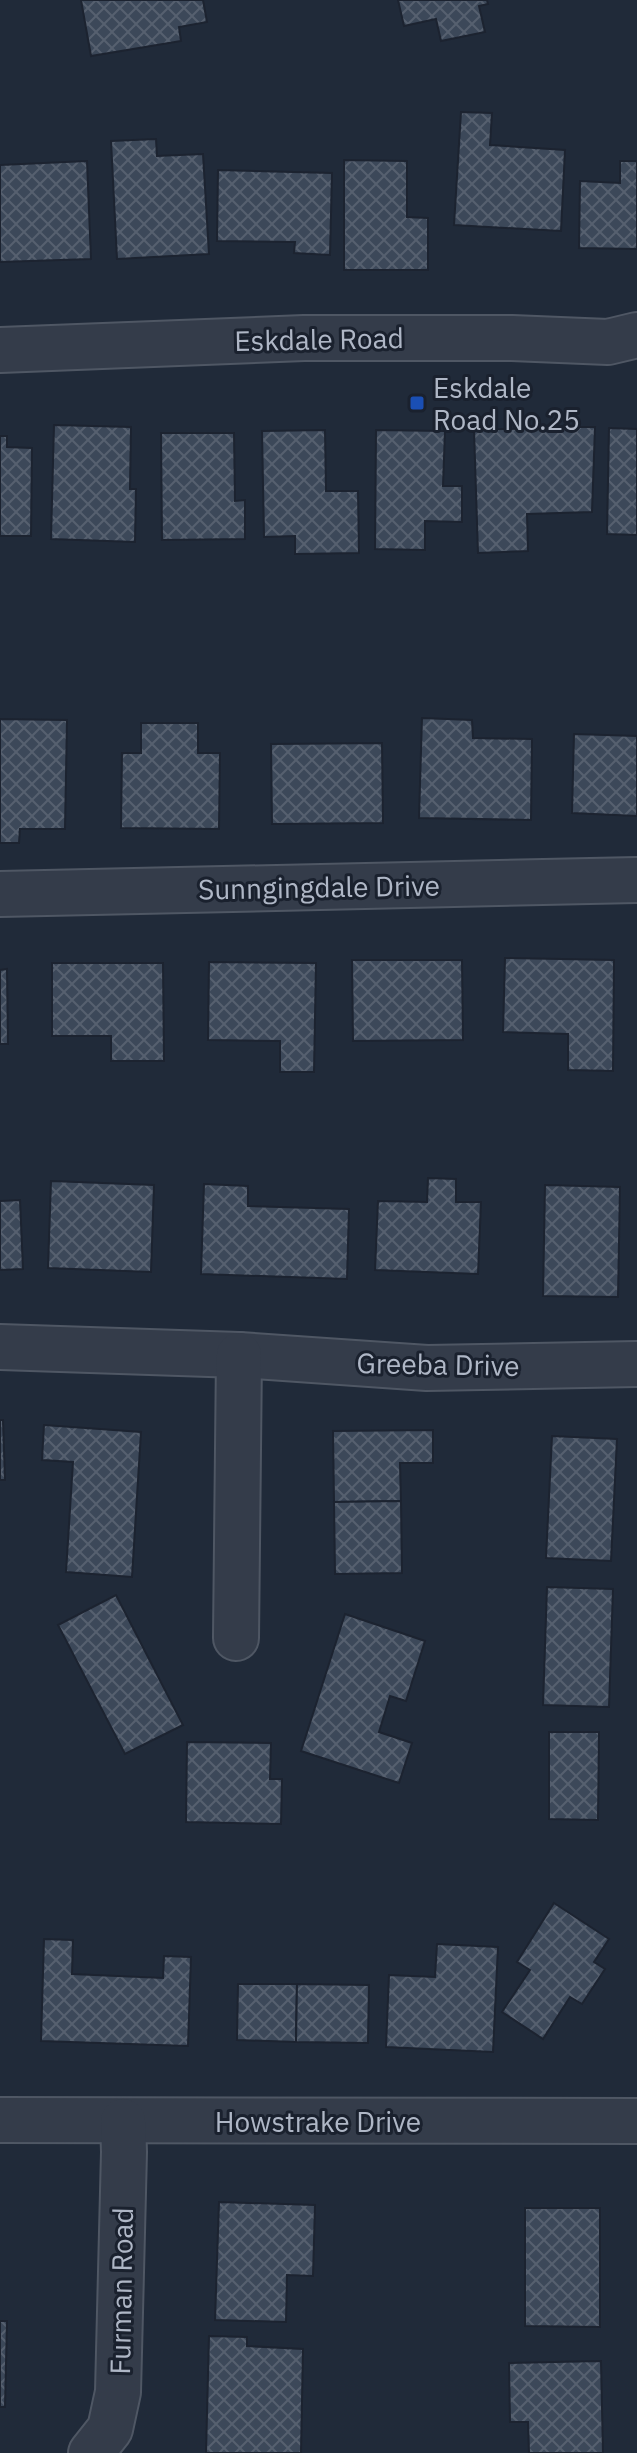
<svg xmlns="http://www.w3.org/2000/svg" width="637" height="2453" font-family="'IBM Plex Sans',sans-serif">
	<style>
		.building { fill: url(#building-cross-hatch); stroke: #1c2330; stroke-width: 2 }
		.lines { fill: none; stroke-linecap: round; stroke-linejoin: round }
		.minor-casing { stroke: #4f5764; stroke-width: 48 }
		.minor { stroke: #343c4a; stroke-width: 44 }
		.transit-dot { fill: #1a4fb4; stroke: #1a212e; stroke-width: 3 }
		.labels { text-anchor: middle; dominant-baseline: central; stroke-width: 6; stroke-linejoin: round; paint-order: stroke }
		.street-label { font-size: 28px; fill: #afb7c6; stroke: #1a212e }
		.poi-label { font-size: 28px; fill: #afb7c6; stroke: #1a212e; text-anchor: start }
	</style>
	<defs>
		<pattern id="building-cross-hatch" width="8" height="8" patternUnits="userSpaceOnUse" patternTransform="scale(2)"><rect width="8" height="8" fill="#3c4859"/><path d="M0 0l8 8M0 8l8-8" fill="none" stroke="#56606f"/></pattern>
	</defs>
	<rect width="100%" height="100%" fill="#202a39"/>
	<g class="building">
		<polygon points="81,0 203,0 207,22 179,27 181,41 91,56"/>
		<polygon points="398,0 487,0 488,4 479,6 485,32 441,41 436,19 404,26"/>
		<polygon points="461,112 492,113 490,145 565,150 561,231 454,225"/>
		<polygon points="156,139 157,156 203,154 209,254 117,259 111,141"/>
		<polygon points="344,160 407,161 407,217 428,218 428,270 344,270"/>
		<polygon points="87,161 91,259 0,262 0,165"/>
		<polygon points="620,161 637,161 637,249 579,248 580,181 620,183"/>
		<polygon points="218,170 332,173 330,255 294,253 295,242 217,241"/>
		<polygon points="54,425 131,427 130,489 136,489 135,542 51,539"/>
		<polygon points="569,427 595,427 592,512 527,514 528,551 478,553 474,430"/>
		<polygon points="609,428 637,429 637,535 607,534"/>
		<polygon points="325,430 326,491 358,491 359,553 295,554 295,536 264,537 262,431"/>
		<polygon points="376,430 445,431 443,486 462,486 462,522 425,521 425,550 375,549"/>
		<polygon points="161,433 234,433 235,501 245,500 245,539 162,540"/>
		<polygon points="0,436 7,436 7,447 32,448 31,536 0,536"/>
		<polygon points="422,718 472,720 473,738 532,739 531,820 419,818"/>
		<polygon points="0,719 67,720 65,829 20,829 19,843 0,843"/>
		<polygon points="141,723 198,723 198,753 220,753 219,829 121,828 122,753 141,753"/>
		<polygon points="574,734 637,736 637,816 572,813"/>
		<polygon points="382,743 383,823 272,824 271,744"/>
		<polygon points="505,958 614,960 613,1071 568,1070 568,1034 503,1032"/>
		<polygon points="352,960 462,960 463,1040 353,1041"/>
		<polygon points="209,962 316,963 314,1072 280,1072 280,1041 208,1040"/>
		<polygon points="52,963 163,963 164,1061 111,1061 111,1036 52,1036"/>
		<polygon points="7,969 8,1044 0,1044 0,970"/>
		<polygon points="428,1178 456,1179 456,1202 481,1202 478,1274 375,1270 378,1201 427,1202"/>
		<polygon points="51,1181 154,1185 151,1272 48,1268"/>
		<polygon points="204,1184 248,1186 248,1206 349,1209 347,1279 201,1274"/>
		<polygon points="545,1185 620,1187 618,1297 543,1296"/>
		<polygon points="20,1200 23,1269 0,1270 0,1201"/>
		<polygon points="0,1420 3,1420 5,1480 0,1480"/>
		<polygon points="44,1425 141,1432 132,1577 66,1572 73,1462 42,1460"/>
		<polygon points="433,1430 433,1463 400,1463 401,1501 334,1502 333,1431"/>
		<polygon points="552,1436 617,1439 611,1561 546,1558"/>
		<polygon points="401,1501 402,1573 335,1574 334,1502"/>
		<polygon points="547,1587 613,1589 609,1707 543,1705"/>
		<polygon points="116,1595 183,1725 125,1754 58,1625"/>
		<polygon points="345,1614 425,1641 406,1701 390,1696 379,1732 412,1743 399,1783 301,1751"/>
		<polygon points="549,1732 599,1732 598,1820 549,1819"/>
		<polygon points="187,1742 271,1743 270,1779 282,1779 281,1824 186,1822"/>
		<polygon points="554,1903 609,1939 594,1962 605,1969 582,2004 570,1997 543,2039 502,2012 530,1970 517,1962"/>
		<polygon points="44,1939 73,1940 72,1974 163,1978 164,1956 191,1957 188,2046 41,2041"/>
		<polygon points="437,1944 498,1947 493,2052 386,2047 389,1975 435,1977"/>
		<polygon points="238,1984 297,1984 296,2042 237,2040"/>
		<polygon points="297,1984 369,1985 368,2043 296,2042"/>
		<polygon points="219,2202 315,2205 313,2276 287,2275 286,2322 215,2320"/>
		<polygon points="525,2208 600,2208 600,2327 525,2326"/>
		<polygon points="0,2321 7,2321 5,2407 0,2407"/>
		<polygon points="209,2336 247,2337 247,2346 303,2349 301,2453 206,2453"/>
		<polygon points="601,2361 603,2453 529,2453 528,2422 510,2422 509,2363"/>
	</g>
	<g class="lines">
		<defs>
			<g id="minor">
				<polyline points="0,350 304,338 512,338 608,342 637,335"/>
				<polyline points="0,894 637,880"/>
				<polyline points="0,1347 239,1355 427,1368 637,1364"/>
				<polyline points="236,1638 239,1355"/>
				<polyline points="0,2120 637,2121"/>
				<polyline points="91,2453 110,2429 118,2392 124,2152 123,2121"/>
			</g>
		</defs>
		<use href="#minor" class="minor-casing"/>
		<use href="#minor" class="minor"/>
	</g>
	<rect class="transit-dot" x="409" y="395" width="16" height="16" rx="4"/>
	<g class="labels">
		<g class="street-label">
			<text transform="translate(319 339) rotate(-1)">Eskdale Road</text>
			<text transform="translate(319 887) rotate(-1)">Sunngingdale Drive</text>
			<text transform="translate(438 1364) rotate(1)">Greeba Drive</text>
			<text x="318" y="2121">Howstrake Drive</text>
			<text transform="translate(121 2291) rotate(-89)">Furman Road</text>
		</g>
		<g class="poi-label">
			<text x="433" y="387">Eskdale<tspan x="433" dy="32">Road No.25</tspan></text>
		</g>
	</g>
</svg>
